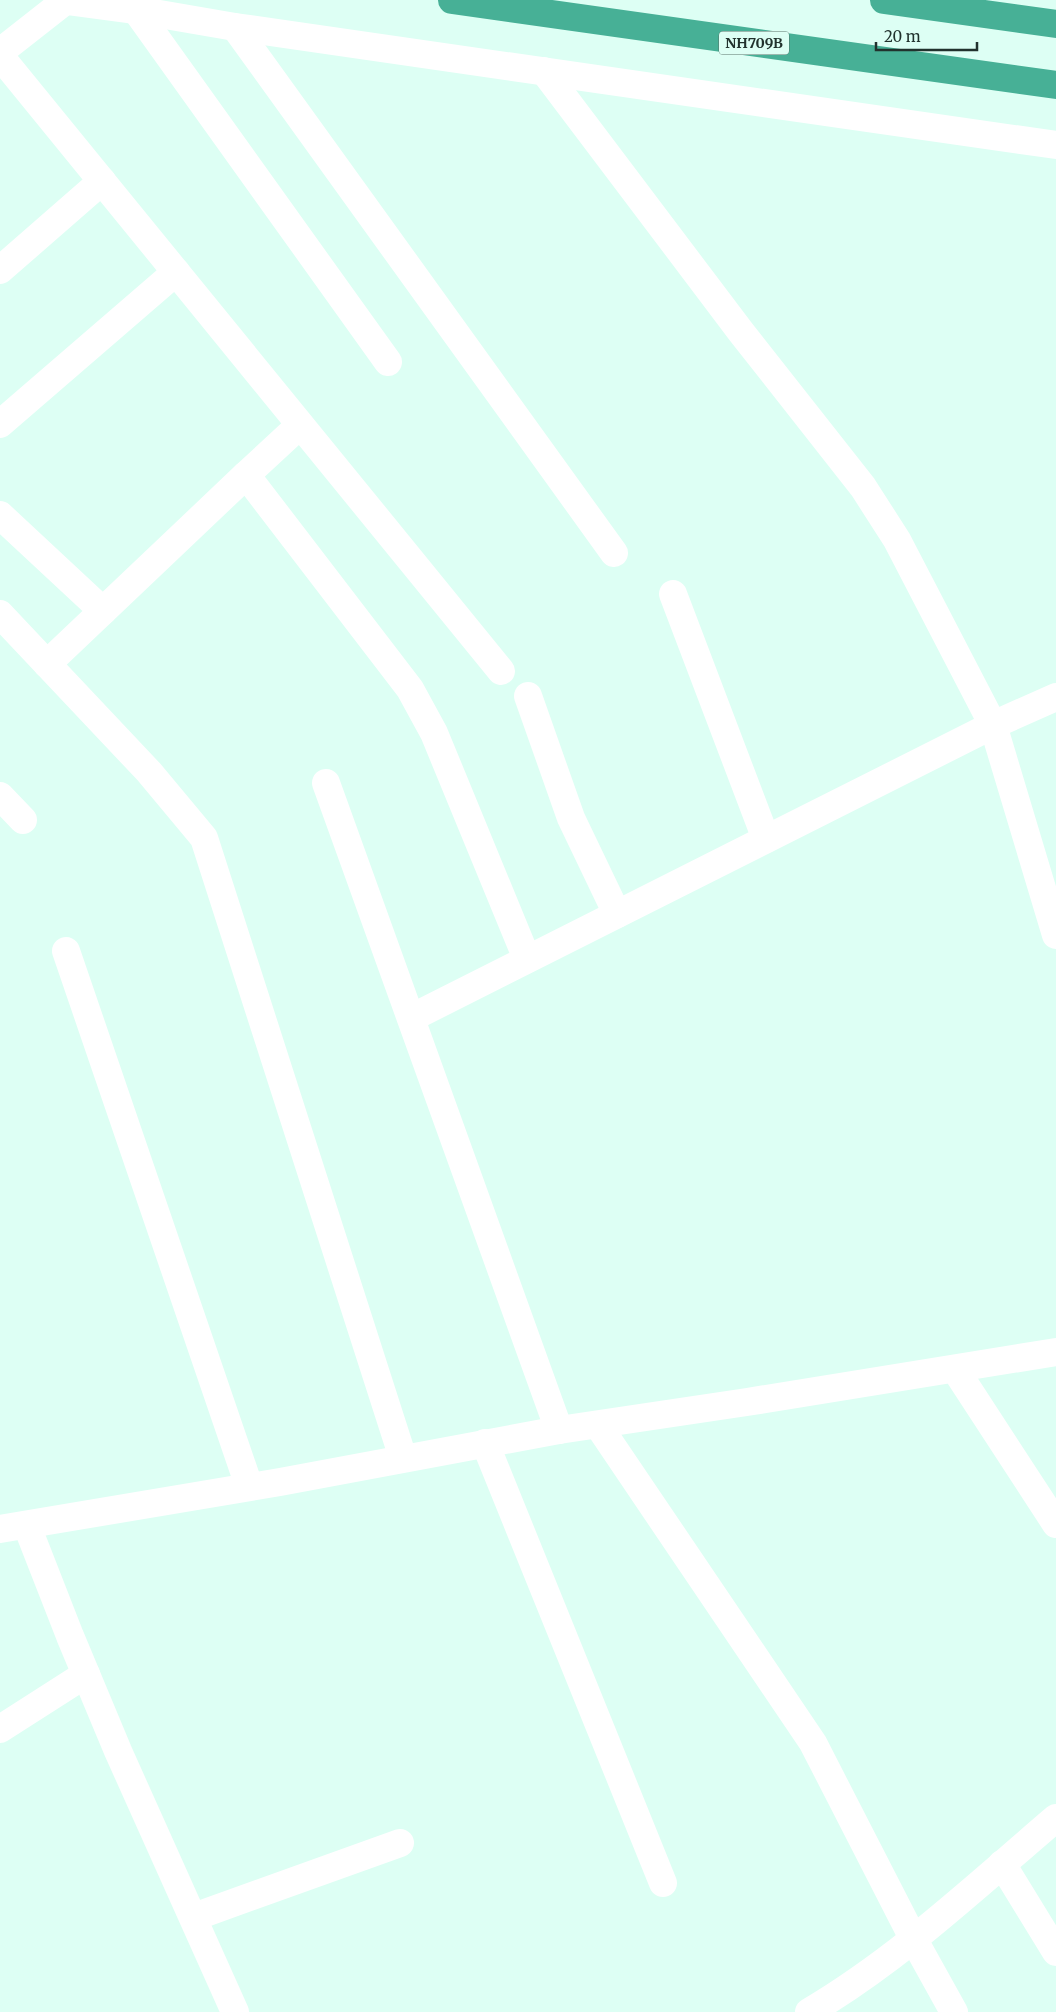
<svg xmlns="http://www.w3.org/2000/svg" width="1056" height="2012" font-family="Merriweather,serif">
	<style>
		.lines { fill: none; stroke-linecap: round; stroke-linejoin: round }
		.street { stroke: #fff; stroke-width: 28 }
		.secondary { stroke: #fff; stroke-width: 28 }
		.highway { stroke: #47b096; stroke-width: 28 }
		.labels { text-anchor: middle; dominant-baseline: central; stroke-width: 4.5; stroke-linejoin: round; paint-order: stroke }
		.shield { fill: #ddfff4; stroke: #597069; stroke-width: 1 }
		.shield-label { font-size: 14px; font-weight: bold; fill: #21322d }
	</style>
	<rect width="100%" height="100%" fill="#ddfff4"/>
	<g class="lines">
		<g class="street">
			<polyline points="136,10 388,362"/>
			<polyline points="235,27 614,553"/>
			<polyline points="0,52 65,1"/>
			<polyline points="0,56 501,671"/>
			<polyline points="544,71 741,332 863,487 897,540 993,725 1056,935"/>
			<polyline points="0,270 102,181"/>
			<polyline points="0,424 176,272"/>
			<polyline points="300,425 246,475 410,689 434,733 527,959"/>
			<polyline points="0,515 103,611"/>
			<polyline points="673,594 766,839"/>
			<polyline points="0,614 149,772 204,838 403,1458"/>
			<polyline points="47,664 246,475"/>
			<polyline points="528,696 571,818 617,914"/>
			<polyline points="326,783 559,1430"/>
			<polyline points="0,796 23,820"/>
			<polyline points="66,951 249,1486"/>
			<polyline points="411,1018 993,725 1056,697"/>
			<polyline points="955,1369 1056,1524"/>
			<polyline points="598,1425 813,1743 914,1940 954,2012"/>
			<polyline points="485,1443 663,1883"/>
			<polyline points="27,1526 70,1636 118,1751 235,2012"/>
			<polyline points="0,1729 86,1674"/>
			<polyline points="1002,1864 1056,1952"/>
			<polyline points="194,1917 400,1843"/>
			<path d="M809,2012C899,1959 976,1886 1056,1818"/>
		</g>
		<g class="secondary">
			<polyline points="61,0 136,10 235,27 1056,145"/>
			<polyline points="0,1529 280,1482 559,1430 747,1402 1056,1352"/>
		</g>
		<g class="highway">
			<polyline points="452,0 1056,85"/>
			<polyline points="884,0 1056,24"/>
		</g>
	</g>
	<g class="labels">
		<rect class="shield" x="719" y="31.5" width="70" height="23" rx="4"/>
		<g class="shield-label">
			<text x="754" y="43">NH709B</text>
		</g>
	</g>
	<path d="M876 42v8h101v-8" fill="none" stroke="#21322d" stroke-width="2.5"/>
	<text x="884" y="42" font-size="15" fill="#21322d" stroke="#ddfff4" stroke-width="4" paint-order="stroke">20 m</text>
</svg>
